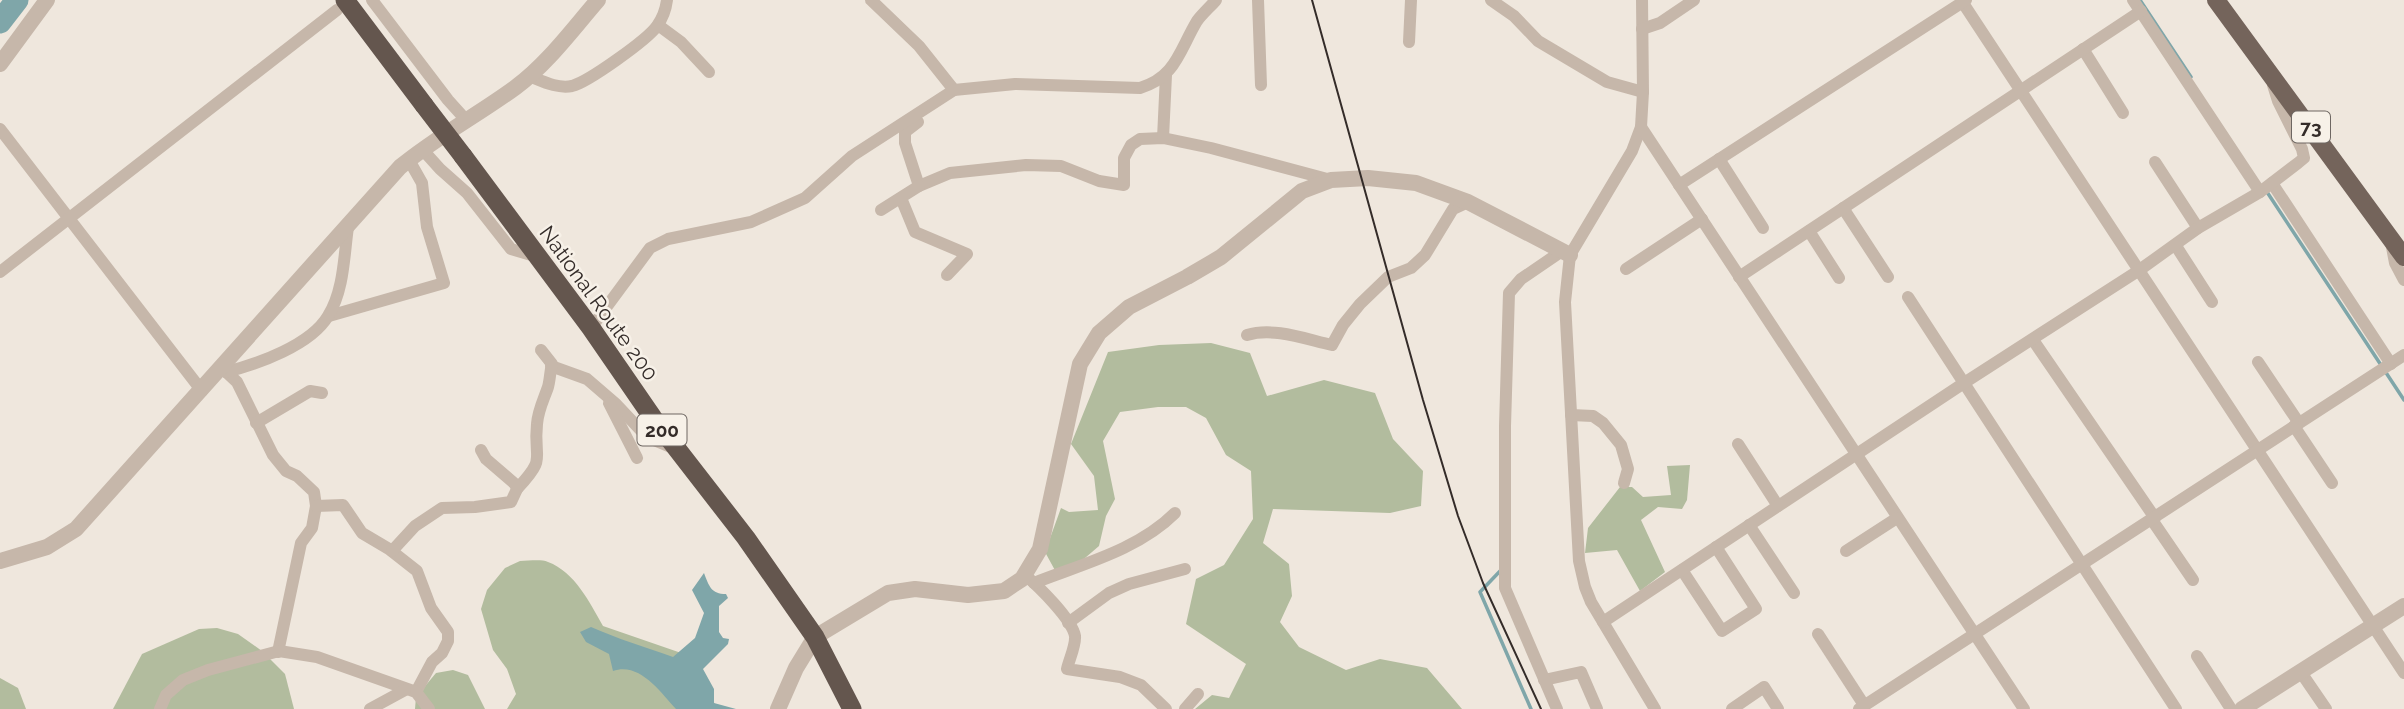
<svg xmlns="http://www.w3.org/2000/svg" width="2404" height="709" font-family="Raleway,sans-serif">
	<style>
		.green { fill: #b2bc9e }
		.water { fill: #7fa6a9 }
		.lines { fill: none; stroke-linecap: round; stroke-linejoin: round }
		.stream { stroke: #7fa6a9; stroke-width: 3.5 }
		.river { stroke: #7fa6a9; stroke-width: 23 }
		.minor { stroke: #c6b7aa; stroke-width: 12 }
		.tertiary { stroke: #c6b7aa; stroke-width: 16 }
		.primary { stroke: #74645b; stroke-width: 18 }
		.trunk { stroke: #64564e; stroke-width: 19 }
		.tram { stroke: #342c29; stroke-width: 2 }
		.trunk-bridge { stroke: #64564e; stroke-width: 19 }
		.labels { text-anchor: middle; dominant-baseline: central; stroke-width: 5; stroke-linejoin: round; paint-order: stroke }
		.shield { fill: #f7f1e8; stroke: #6e6762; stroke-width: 2 }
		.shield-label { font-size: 19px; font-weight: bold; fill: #342c29 }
		.street-label { font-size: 21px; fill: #342c29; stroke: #f7f1e8 }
	</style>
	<rect width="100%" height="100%" fill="#efe7dd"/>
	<g class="green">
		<polygon points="1211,343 1250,353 1267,396 1324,380 1375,393 1393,439 1423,471 1421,506 1390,513 1273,509 1263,543 1289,564 1292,596 1280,622 1299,647 1346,670 1380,659 1427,668 1462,709 1195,709 1212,695 1229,698 1246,664 1186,624 1196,579 1224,565 1253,519 1251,471 1226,455 1206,418 1186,407 1158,407 1120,412 1103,441 1115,499 1106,516 1099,546 1078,564 1057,574 1045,552 1061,508 1069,512 1098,510 1094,476 1071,444 1108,352 1159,345"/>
		<polygon points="1690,465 1687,500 1682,509 1658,507 1641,520 1665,572 1640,591 1617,550 1585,553 1588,528 1620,487 1632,487 1643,497 1671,495 1667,466"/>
		<path d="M520,561C529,561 541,559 548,562C575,572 590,603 603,626L687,655L709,685L716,709H507L516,694L507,669L493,650L481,609L487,590L505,568Z"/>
		<polygon points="217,628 238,634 262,651 285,674 294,709 113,709 142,654 199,629"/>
		<polygon points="453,670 468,675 485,709 415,709 416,697 436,673"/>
		<polygon points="0,678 18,688 26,709 0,709"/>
	</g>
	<path class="water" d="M704,573C709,586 711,594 726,594L728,598L719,606V632L723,638L729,639L728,644L703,669L714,689V703L736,709H676C660,692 640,662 613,671L609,654L586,642L580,632L591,627C618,639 645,647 673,657L695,638L704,613L692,590Z"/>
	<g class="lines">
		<g class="stream">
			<polyline points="2140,0 2191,77"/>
			<polyline points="2267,192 2404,400"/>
			<polyline points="1502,569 1480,592 1531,709"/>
		</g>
		<polyline class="river" points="0,22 17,0"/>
		<g class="minor">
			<polyline points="372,0 448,100 466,120"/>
			<polyline points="871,0 919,46 954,90"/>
			<polyline points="1258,0 1261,85"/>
			<polyline points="1491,0 1514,16 1538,41 1607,82 1643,92"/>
			<polyline points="1642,0 1643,92 1641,127 1632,151 1570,255 1565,302 1579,561 1585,587 1591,602 1655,709"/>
			<polyline points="1961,0 2404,673"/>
			<polyline points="2133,0 2260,192"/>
			<polyline points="658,25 681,42 709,72"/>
			<polyline points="1642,29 1660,23 1694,0"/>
			<polyline points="1409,42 1411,0"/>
			<polyline points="2083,49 2123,113"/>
			<path d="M529,76C542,81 557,89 572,86C588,82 647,40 657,26C662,19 666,8 667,0"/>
			<polyline points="918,122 905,132 905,143 919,186 950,173 1026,165 1061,166 1099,181 1124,185 1124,158 1131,145 1140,139 1163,138 1211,148 1331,180"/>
			<polyline points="1641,127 2024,709"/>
			<polyline points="0,129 202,391"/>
			<polyline points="1163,138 1166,75"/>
			<polyline points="422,149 440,169 467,193 511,249 538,257"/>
			<polyline points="1719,159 1763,228"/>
			<polyline points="2155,162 2198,228"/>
			<polyline points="2272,183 2391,364"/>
			<polyline points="1679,185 1966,0"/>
			<polyline points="901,198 915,232 967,254 947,275"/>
			<polyline points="1843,208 1888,277"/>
			<polyline points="881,210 919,186"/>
			<polyline points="1809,231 1839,278"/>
			<polyline points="2391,242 2395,263 2404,280"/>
			<polyline points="2176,246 2212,302"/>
			<polyline points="1626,269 1702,219"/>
			<polyline points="0,272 337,10"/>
			<polyline points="1739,277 2141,11"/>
			<polyline points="1908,297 2176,709"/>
			<polyline points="329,316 444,283 427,227 422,183 409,160"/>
			<path d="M591,328L650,248L668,239L751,222L805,198L852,156L954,90L1015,84L1140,88C1176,77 1179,51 1197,21C1202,14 1210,7 1216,0"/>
			<path d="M1247,335C1274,327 1305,339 1332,345L1343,325L1360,304L1388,277L1411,268L1425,255L1453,209L1468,202"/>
			<polyline points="2033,340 2155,518"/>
			<polyline points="2258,362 2299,423"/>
			<polyline points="551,366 587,379 616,404 647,437 673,448"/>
			<polyline points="222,368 237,382 273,455 286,471 297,476 314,492 316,506 312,528 301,543 278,652"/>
			<path d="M226,372C258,364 311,345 328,316C344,291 344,255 348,227"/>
			<polyline points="609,403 637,458"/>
			<polyline points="1571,415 1593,416 1603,423 1621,445 1628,469 1624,483"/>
			<polyline points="256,423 310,391 322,393"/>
			<polyline points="2294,426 2332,483"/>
			<polyline points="1738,444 1778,506"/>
			<path d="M517,489C548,456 533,461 537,424C538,410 544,399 548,387C550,380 550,372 552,364L541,350"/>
			<polyline points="316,506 343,505 362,533 389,549 417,571 431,608 448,632 448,641 442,653 432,662 416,692"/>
			<polyline points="2152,520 2193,580"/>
			<polyline points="1749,525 1794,593"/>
			<polyline points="392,551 415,526 442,508 475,507 511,502 517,489 515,484 486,459 481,450"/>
			<polyline points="1846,551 1897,518"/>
			<polyline points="1682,570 1722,631 1756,609 1716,547"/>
			<path d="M1025,575C1038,586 1072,619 1075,636C1076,645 1069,660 1067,669L1120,677L1141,685L1166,709"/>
			<path d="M1034,583C1082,564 1138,550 1175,513"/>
			<polyline points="1603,622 1964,383 2138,271 2198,228 2260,192 2298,163 2304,158 2302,149 2278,101 2273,85"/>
			<polyline points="1068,623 1109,593 1129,584 1185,569"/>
			<polyline points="1818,634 1864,705"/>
			<polyline points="2197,656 2231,709"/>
			<polyline points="2300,671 2326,709"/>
			<polyline points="1544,680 1581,672 1597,709"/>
			<polyline points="160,709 166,695 183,680 208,670 279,651 317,657 416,692 429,709"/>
			<polyline points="370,709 405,690"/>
			<polyline points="1185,709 1198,694"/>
			<polyline points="1557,709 1505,588 1505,426 1509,293 1521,279 1562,251"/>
			<polyline points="1732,709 1764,687 1778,709"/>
			<polyline points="1859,709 2404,355"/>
		</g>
		<g class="tertiary">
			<polyline points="0,64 47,0"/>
			<path d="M0,561L47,547L76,529L400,167C436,137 478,115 516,87C548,63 572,30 598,0"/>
			<polyline points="778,709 796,668 815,637 888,593 915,589 968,595 1004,591 1022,579 1040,549 1080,364 1099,333 1129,307 1187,277 1221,257 1302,191 1331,180 1368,178 1416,183 1468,202 1570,255"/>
			<polyline points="2242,709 2404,606"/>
		</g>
		<polyline class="primary" points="2216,0 2404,257"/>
		<g class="trunk">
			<polyline points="345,0 424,105"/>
			<polyline points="463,156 591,328 653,418 746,538 815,637 852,709"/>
		</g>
		<polyline class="tram" points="1312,0 1423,400 1458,516 1483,583 1541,709"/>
		<polyline class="trunk-bridge" points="424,105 463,156"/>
	</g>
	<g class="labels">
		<g class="shield">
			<rect x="2292" y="111.5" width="38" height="31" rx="5"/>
			<rect x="637.5" y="414.5" width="49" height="31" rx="5"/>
		</g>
		<g class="shield-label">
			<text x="2311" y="127">73</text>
			<text x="662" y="430">200</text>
		</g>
		<g class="street-label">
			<text transform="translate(599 303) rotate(54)">National Route 200</text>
		</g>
	</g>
</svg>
